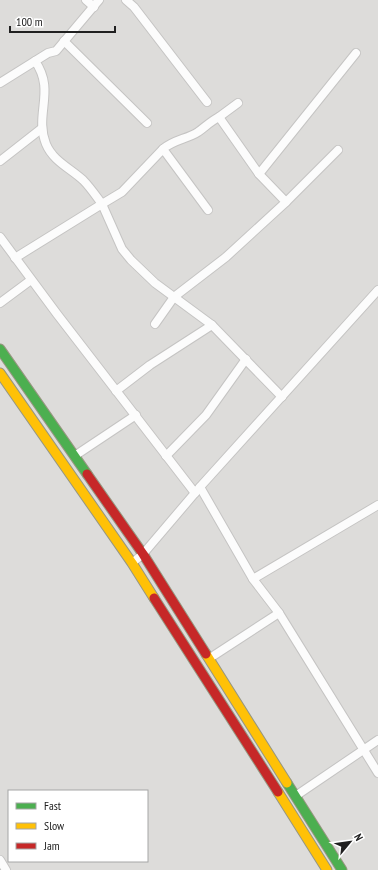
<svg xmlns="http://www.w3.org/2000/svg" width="378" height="870" font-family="'PT Sans Narrow',sans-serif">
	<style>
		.residential { fill: #dddcda; fill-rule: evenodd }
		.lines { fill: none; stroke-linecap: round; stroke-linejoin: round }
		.street-casing { stroke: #c5c4c3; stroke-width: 10 }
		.fast-casing { stroke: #979781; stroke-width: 11 }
		.slow-casing { stroke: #979781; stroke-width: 11 }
		.jam-casing { stroke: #979781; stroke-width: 11 }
		.street { stroke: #fcfcfc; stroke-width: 8 }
		.fast { stroke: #4caf50; stroke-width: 9 }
		.slow { stroke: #ffc107; stroke-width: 9 }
		.jam { stroke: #c62828; stroke-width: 9 }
	</style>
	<rect width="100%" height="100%" fill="#eeece9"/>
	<path class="residential" d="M0,0H378V870H0ZM9,791H147V861H9Z"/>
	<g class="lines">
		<defs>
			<g id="street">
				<polyline points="86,0 94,7"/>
				<polyline points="126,0 134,7 207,102"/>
				<polyline points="64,41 147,123"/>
				<path d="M35,61C56,91 34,114 46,144C53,161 70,168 83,180C90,187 96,196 102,204L122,192L163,149L208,210"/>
				<polyline points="0,83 48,53 56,51 99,0"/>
				<polyline points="219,117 238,103"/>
				<polyline points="0,161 41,129"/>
				<polyline points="259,174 356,53"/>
				<polyline points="286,202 338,150"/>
				<polyline points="0,237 57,314 195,493"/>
				<polyline points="15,258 102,204 122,249 131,260 155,283 212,325 282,397"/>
				<polyline points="0,303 31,280"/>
				<path d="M155,324L174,297L226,257L286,202L259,174L219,117C211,121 205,127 198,132C187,139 173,140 163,149"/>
				<polyline points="116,391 150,365 212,325"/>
				<polyline points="76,455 136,415"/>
				<polyline points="166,456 206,415 246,359"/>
				<polyline points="200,487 253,579 279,613 378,773"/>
				<polyline points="132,563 143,554 200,487 378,290"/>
				<polyline points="253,579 378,505"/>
				<polyline points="210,658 279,613"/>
				<polyline points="297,795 378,740"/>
				<polyline points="0,860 6,870"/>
			</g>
			<g id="fast">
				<polyline points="0,349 87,474"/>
				<polyline points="287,783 342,870"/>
			</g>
			<g id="slow">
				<polyline points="0,373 132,563 154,598"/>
				<polyline points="206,654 287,783"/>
				<polyline points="278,792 327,870"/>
			</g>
			<g id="jam">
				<polyline points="87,474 143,554 206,654"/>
				<polyline points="154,598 278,792"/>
			</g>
		</defs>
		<use href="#street" class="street-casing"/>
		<use href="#fast" class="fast-casing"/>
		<use href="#slow" class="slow-casing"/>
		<use href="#jam" class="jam-casing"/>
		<use href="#street" class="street"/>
		<use href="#fast" class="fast"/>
		<use href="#slow" class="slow"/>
		<use href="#jam" class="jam"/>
	</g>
	<rect x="8" y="790" width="140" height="72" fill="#ffffff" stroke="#a6a6a6"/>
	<rect x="16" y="803" width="20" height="6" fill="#4caf50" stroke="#a6a6a6"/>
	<text x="44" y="810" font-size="12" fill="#202020">Fast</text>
	<rect x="16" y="823" width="20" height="6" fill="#ffc107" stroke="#a6a6a6"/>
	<text x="44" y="830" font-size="12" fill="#202020">Slow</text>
	<rect x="16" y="843" width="20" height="6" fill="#c62828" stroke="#a6a6a6"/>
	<text x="44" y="850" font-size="12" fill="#202020">Jam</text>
	<g transform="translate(350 842) rotate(61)" stroke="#ffffff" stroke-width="3" paint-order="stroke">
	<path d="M0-3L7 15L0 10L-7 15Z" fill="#202020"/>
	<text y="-6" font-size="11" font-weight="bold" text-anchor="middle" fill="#202020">N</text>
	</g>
	<path d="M10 26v6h105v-6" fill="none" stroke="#202020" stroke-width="2"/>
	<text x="16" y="26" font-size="12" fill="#202020" stroke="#ffffff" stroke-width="3" paint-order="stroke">100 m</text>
</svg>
